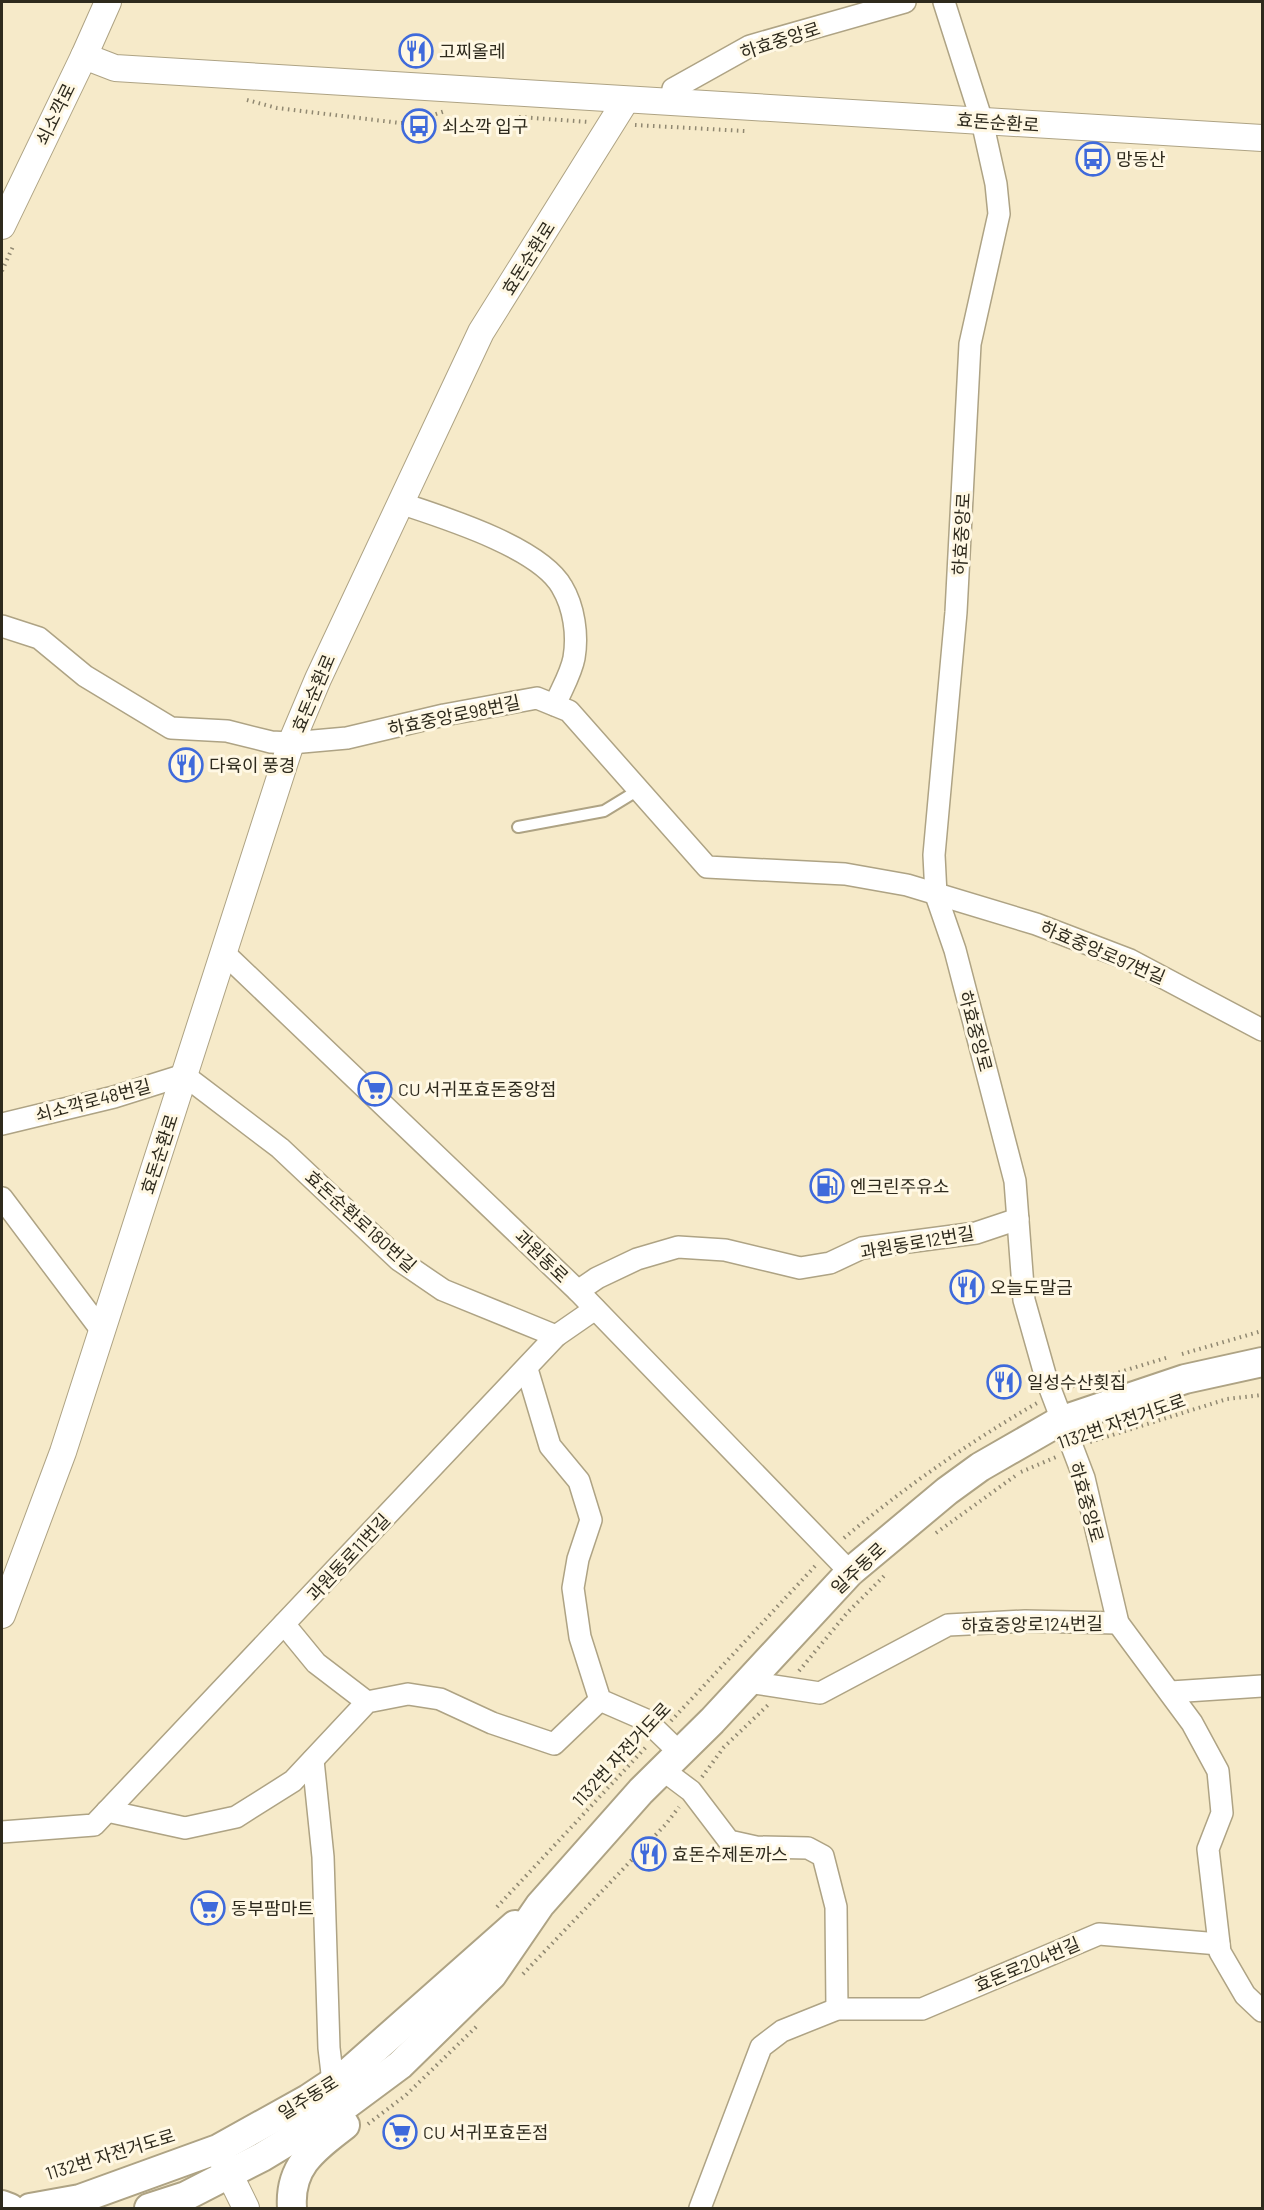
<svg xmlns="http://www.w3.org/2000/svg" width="1264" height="2210" font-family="Barlow,'Noto Sans KR',sans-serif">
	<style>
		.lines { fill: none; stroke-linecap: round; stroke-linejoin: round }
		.service-casing { stroke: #aea384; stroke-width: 14 }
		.minor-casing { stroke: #aea384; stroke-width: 24 }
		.tertiary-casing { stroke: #aea384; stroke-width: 28 }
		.secondary-casing { stroke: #aea384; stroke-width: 32 }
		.path { stroke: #908871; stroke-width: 4; stroke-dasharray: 1.5 4.5; stroke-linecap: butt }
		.service { stroke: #fff; stroke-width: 10 }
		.minor { stroke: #fff; stroke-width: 21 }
		.tertiary { stroke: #fff; stroke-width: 26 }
		.secondary { stroke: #fff; stroke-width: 28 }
		.labels { text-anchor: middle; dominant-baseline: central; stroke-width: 6; stroke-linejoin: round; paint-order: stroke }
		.street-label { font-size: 18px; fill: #2e2a1d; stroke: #fff8e4 }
		.poi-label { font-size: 18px; fill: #2e2a1d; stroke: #fff8e4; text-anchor: start }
	</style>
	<rect width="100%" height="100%" fill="#f6eac9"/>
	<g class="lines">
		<defs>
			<polyline id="service" points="518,827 604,811 640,789"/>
			<g id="minor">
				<polyline points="944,2 982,121 996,184 999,214 970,344 956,612 934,855 936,895 955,950 1015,1181 1024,1300 1046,1378 1084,1478 1118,1623 1192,1723 1218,1771 1222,1813 1208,1849 1220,1952 1245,1995 1262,2011"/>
				<polyline points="670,102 673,89 750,46 905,2"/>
				<path d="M400,503C442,517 540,547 562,587C574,607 578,635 574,658C571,674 561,690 555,705"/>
				<polyline points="2,626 39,638 85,676 171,728 227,731 271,742 291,743 347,738 444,715 537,698 569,711 707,867 845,874 907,885 1036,924 1130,960 1262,1030"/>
				<polyline points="223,952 578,1291 850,1572"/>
				<polyline points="2,1124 114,1097 184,1075 280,1148 399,1260 443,1290 556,1336"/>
				<polyline points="2,1198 102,1331"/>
				<polyline points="578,1291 597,1278 637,1259 678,1247 725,1250 800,1268 830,1263 862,1248 976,1233 1018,1219"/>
				<polyline points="527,1369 550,1446 579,1481 591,1520 578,1559 573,1588 580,1637 600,1700 646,1720 680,1753"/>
				<polyline points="284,1624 316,1663 367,1702"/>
				<polyline points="748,1682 820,1693 948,1625 1025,1621 1118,1623"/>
				<polyline points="1171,1692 1262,1686"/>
				<polyline points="313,1760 323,1857 329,2048 333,2082"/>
				<polyline points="663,1770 691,1791 729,1841 756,1847 808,1848 823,1856 836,1907 837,2009"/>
				<polyline points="107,1811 185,1828 236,1817 293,1781 367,1702 408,1694 440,1699 492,1723 554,1744 600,1700"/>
				<polyline points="2,1832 94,1825 556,1336 595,1309"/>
				<polyline points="700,2208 761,2047 782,2031 837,2009 922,2009 1099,1934 1219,1944"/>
			</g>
			<g id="tertiary">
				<polyline points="84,56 115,68 1262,138"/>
				<polyline points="2,226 84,56 108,2"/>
				<polyline points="2,1615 63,1452 291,743 318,679 481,332 626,100"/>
				<polyline points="220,2155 246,2208"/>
			</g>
			<g id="secondary">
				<polyline points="2,2205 10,2208"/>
				<polyline points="30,2208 80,2199 218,2149 308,2099 350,2071 515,1925"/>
				<polyline points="149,2208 186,2196 262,2157 338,2111 400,2065 492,1975 540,1905 641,1791 712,1721 850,1572 947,1491 980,1467 1060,1421 1185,1379 1262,1362"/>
				<path d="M292,2208C289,2166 314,2149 345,2125"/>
			</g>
		</defs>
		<use href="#service" class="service-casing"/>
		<use href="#minor" class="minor-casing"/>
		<use href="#tertiary" class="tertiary-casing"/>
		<use href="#secondary" class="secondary-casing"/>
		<g class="path">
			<polyline points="247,100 277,108 400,123 413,122 445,111"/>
			<polyline points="519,117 589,122"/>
			<polyline points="635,125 745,131"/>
			<polyline points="2,271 14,244"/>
			<polyline points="1182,1354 1262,1331"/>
			<polyline points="1067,1388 1169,1357"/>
			<polyline points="1090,1442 1227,1399 1262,1395"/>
			<polyline points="1021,1472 1056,1457"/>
			<polyline points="936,1533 1015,1476"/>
			<path d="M844,1538C905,1487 968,1443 1037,1403"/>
			<polyline points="799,1671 847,1613 884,1576"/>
			<polyline points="671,1721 817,1564"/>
			<polyline points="702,1777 724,1747 768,1705"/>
			<polyline points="497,1907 647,1746"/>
			<polyline points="523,1974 666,1824 679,1807"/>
			<polyline points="368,2124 406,2095 478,2025"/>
		</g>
		<use href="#service" class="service"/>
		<use href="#minor" class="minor"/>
		<use href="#tertiary" class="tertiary"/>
		<use href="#secondary" class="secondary"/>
	</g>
	<defs>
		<symbol id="restaurant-ring" viewBox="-11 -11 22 22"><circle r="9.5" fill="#fff8e4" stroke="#3f6adb" stroke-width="1.5"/><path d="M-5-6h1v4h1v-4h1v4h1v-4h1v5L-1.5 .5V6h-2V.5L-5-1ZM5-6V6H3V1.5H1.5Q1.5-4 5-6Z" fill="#3f6adb"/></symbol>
		<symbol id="bus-ring" viewBox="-11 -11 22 22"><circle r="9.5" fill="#fff8e4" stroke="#3f6adb" stroke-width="1.5"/><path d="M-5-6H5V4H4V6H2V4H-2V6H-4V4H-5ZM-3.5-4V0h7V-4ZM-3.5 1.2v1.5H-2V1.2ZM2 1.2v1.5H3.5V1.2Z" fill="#3f6adb"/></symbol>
		<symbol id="supermarket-ring" viewBox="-11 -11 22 22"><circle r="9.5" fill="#fff8e4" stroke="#3f6adb" stroke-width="1.5"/><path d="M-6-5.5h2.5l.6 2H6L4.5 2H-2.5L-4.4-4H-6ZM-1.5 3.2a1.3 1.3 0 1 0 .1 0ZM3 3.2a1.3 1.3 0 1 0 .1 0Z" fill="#3f6adb"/></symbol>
		<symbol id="fuel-ring" viewBox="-11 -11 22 22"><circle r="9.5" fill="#fff8e4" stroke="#3f6adb" stroke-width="1.5"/><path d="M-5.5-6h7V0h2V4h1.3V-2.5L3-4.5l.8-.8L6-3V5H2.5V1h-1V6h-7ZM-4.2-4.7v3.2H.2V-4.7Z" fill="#3f6adb"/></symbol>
	</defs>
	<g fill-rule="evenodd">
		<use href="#restaurant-ring" x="397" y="32" width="38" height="38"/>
		<use href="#bus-ring" x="400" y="107" width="38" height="38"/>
		<use href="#bus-ring" x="1074" y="140" width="38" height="38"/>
		<use href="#restaurant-ring" x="167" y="746" width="38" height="38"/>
		<use href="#supermarket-ring" x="356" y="1070" width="38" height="38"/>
		<use href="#fuel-ring" x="808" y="1167" width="38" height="38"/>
		<use href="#restaurant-ring" x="948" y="1268" width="38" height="38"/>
		<use href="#restaurant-ring" x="985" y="1363" width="38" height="38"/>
		<use href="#restaurant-ring" x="630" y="1835" width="38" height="38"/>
		<use href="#supermarket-ring" x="189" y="1889" width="38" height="38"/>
		<use href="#supermarket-ring" x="381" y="2113" width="38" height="38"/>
	</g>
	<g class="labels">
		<g class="street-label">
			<text transform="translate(780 40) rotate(-18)">하효중앙로</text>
			<text transform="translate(55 114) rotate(-64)">쇠소깍로</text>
			<text transform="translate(998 122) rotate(4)">효돈순환로</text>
			<text transform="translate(528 258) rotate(-58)">효돈순환로</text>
			<text transform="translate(961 534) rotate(-87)">하효중앙로</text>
			<text transform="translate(313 693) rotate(-67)">효돈순환로</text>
			<text transform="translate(454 715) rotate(-12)">하효중앙로98번길</text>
			<text transform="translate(1103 952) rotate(23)">하효중앙로97번길</text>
			<text transform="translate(976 1031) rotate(75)">하효중앙로</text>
			<text transform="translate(93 1100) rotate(-15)">쇠소깍로48번길</text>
			<text transform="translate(159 1154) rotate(-72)">효돈순환로</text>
			<text transform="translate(361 1221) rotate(42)">효돈순환로180번길</text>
			<text transform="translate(917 1242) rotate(-10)">과원동로12번길</text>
			<text transform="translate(542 1256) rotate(44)">과원동로</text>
			<text transform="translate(1121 1421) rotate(-19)">1132번 자전거도로</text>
			<text transform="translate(1087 1502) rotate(74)">하효중앙로</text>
			<text transform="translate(348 1557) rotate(-47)">과원동로11번길</text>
			<text transform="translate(858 1568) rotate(-43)">일주동로</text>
			<text transform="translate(1032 1624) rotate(-1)">하효중앙로124번길</text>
			<text transform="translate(621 1754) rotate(-47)">1132번 자전거도로</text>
			<text transform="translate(1027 1964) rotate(-23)">효돈로204번길</text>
			<text transform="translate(308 2097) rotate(-32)">일주동로</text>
			<text transform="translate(110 2154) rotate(-17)">1132번 자전거도로</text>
		</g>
		<g class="poi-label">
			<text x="439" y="51">고찌올레</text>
			<text x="442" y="126">쇠소깍 입구</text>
			<text x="1116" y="159">망동산</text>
			<text x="209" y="765">다육이 풍경</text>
			<text x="398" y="1089">CU 서귀포효돈중앙점</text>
			<text x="850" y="1186">엔크린주유소</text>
			<text x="990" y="1287">오늘도말금</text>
			<text x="1027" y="1382">일성수산횟집</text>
			<text x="672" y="1854">효돈수제돈까스</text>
			<text x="231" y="1908">동부팜마트</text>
			<text x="423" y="2132">CU 서귀포효돈점</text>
		</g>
	</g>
	<rect width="1264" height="2210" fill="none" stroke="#2e2a1d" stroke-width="6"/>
</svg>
